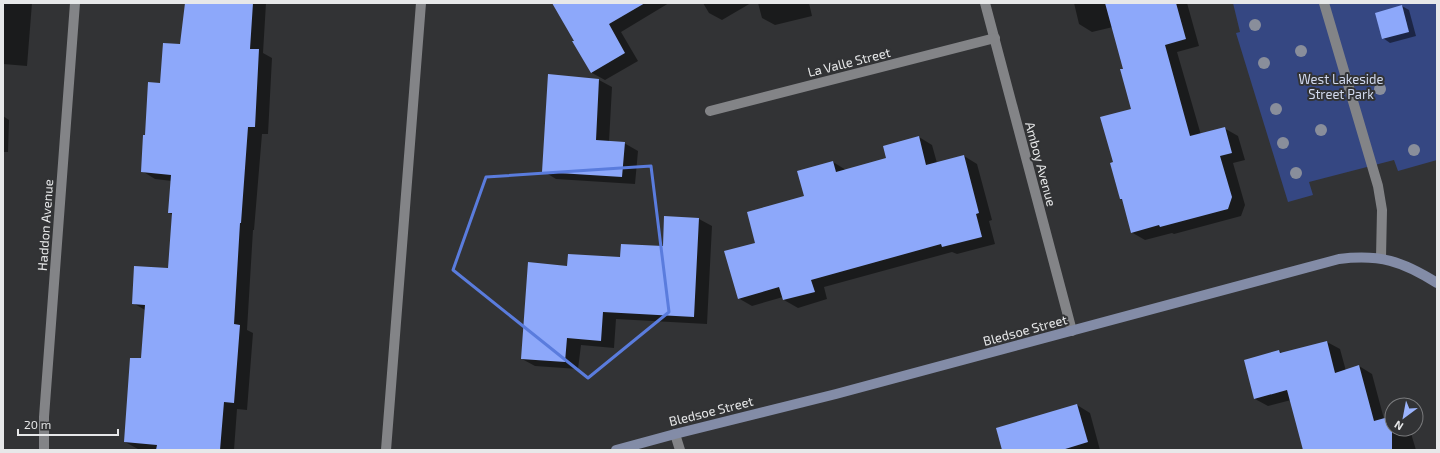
<svg xmlns="http://www.w3.org/2000/svg" width="1440" height="453" font-family="'Exo 2',sans-serif">
	<style>
		.green { fill: #354782 }
		.shadow { fill: #0007 }
		.building { fill: #8da8fa }
		.lines { fill: none; stroke-linecap: round; stroke-linejoin: round }
		.lane { stroke: #838487; stroke-width: 10 }
		.street { stroke: #838487; stroke-width: 10 }
		.secondary { stroke: #838ca7; stroke-width: 10 }
		.tree { fill: #898e9b }
		.marked { fill: none; stroke: #5a7cdd; stroke-width: 3; stroke-linejoin: round }
		.labels { text-anchor: middle; dominant-baseline: central; stroke-width: 4; stroke-linejoin: round; paint-order: stroke }
		.street-label { font-size: 13px; fill: #e7e8e9; stroke: #323335 }
		.park-label { font-size: 13px; fill: #d1d9ee; stroke: #323335 }
	</style>
	<rect width="100%" height="100%" fill="#323335"/>
	<polygon class="green" points="1233,3 1437,3 1437,160 1398,171 1394,160 1309,182 1313,195 1288,202 1236,33 1240,32"/>
	<g class="shadow">
		<polygon points="3,3 32,3 27,66 3,64"/>
		<polygon points="186,3 266,3 263,53 272,58 268,134 262,134 254,230 253,230 247,330 253,333 247,410 237,409 234,450 144,450 138,449 125,442 142,359 145,310 133,303 169,269 173,215 169,213 172,181 155,179 142,171 146,136 161,84 181,46"/>
		<polygon points="553,3 669,3 621,32 638,61 605,80 592,73"/>
		<polygon points="703,3 751,3 722,20 709,13"/>
		<polygon points="758,3 809,3 812,16 775,25 762,18"/>
		<polygon points="1074,3 1187,3 1199,46 1177,52 1201,135 1224,128 1238,136 1245,160 1233,163 1245,205 1241,216 1174,234 1172,233 1145,240 1131,232 1124,200 1120,199 1114,163 1132,109 1124,69 1113,27 1092,32 1079,24"/>
		<polygon points="1402,6 1409,10 1416,36 1390,43 1383,38"/>
		<polygon points="549,75 599,80 612,87 609,142 624,143 638,151 635,184 556,179 543,171"/>
		<polygon points="3,116 9,120 8,152 3,152"/>
		<polygon points="919,137 932,145 937,163 964,156 977,164 992,220 989,221 995,244 957,254 952,252 824,287 827,299 798,308 784,300 783,297 752,306 738,298 757,243 805,197 833,162 846,170 887,159"/>
		<polygon points="699,219 712,226 707,324 616,319 614,348 581,345 578,369 535,366 522,359 568,267 621,258 664,247"/>
		<polygon points="1327,342 1340,349 1346,371 1359,366 1372,374 1384,419 1392,417 1392,429 1408,429 1410,430 1416,450 1304,450 1291,400 1268,406 1255,399 1279,351 1283,353"/>
		<polygon points="1077,405 1090,413 1100,450 1003,450"/>
	</g>
	<g class="building">
		<polygon points="185,3 253,3 250,49 259,49 255,127 248,127 241,223 240,223 234,324 240,325 234,403 224,402 220,450 156,450 157,445 124,442 130,358 141,358 145,305 132,304 134,266 168,268 172,213 168,213 171,175 141,172 143,135 145,135 148,82 160,83 163,43 180,44"/>
		<polygon points="552,3 645,3 609,24 625,53 591,73 572,41 574,41"/>
		<polygon points="1105,3 1176,3 1186,39 1165,45 1190,136 1225,127 1232,153 1220,156 1232,197 1228,209 1160,227 1159,225 1131,233 1122,199 1120,199 1110,163 1113,162 1100,117 1131,109 1120,69 1123,69"/>
		<polygon points="1402,5 1409,32 1382,39 1375,13"/>
		<polygon points="548,74 599,79 596,140 625,142 622,177 542,172"/>
		<polygon points="919,136 926,165 964,155 979,213 976,214 982,237 942,247 941,244 811,280 815,292 783,300 779,287 738,299 724,251 755,243 747,212 804,196 797,171 833,161 836,172 886,158 883,146"/>
		<polygon points="664,216 699,218 694,317 603,312 601,341 567,338 565,362 521,359 528,262 567,266 568,254 620,257 621,244 663,246"/>
		<polygon points="1327,341 1335,373 1359,365 1374,421 1392,416 1392,450 1303,450 1287,390 1254,399 1244,360 1279,350 1280,353"/>
		<polygon points="1077,404 1088,442 1062,450 1002,450 996,428"/>
	</g>
	<g class="lines">
		<g class="lane">
			<polyline points="1324,3 1378,186 1382,210 1381,258"/>
			<polyline points="386,450 421,3"/>
		</g>
		<g class="street">
			<polyline points="985,3 1072,331"/>
			<polyline points="710,111 995,38"/>
			<polyline points="675,434 680,450"/>
			<polyline points="44,450 44,417 75,3"/>
		</g>
		<path class="secondary" d="M616,450L675,434L836,394L1339,259C1380,254 1402,261 1437,283"/>
	</g>
	<g class="tree">
		<circle cx="1255" cy="25" r="6"/>
		<circle cx="1301" cy="51" r="6"/>
		<circle cx="1264" cy="63" r="6"/>
		<circle cx="1380" cy="89" r="6"/>
		<circle cx="1276" cy="109" r="6"/>
		<circle cx="1321" cy="130" r="6"/>
		<circle cx="1283" cy="143" r="6"/>
		<circle cx="1414" cy="150" r="6"/>
		<circle cx="1296" cy="173" r="6"/>
	</g>
	<path class="marked" d="M651,166L669,312L588,378L453,270L486,177Z"/>
	<g class="labels">
		<g class="street-label">
			<text transform="translate(849 62) rotate(-14)">La Valle Street</text>
			<text transform="translate(1041 164) rotate(75)">Amboy Avenue</text>
			<text transform="translate(45 225) rotate(-86)">Haddon Avenue</text>
			<text transform="translate(1025 330) rotate(-15)">Bledsoe Street</text>
			<text transform="translate(711 411) rotate(-14)">Bledsoe Street</text>
		</g>
		<g class="park-label">
			<text x="1341" y="79">West Lakeside<tspan x="1341" dy="15">Street Park</tspan></text>
		</g>
	</g>
	<rect width="1440" height="453" fill="none" stroke="#e7e8e9" stroke-width="8"/>
	<g transform="translate(1404 417) rotate(212)"><circle r="19" fill="#323335" stroke="#7a7b7d"/>
	<path d="M0-3L7 15L0 10L-7 15Z" fill="#9bb4fd"/>
	<text y="-6" font-size="11" font-weight="bold" text-anchor="middle" fill="#e7e8e9">N</text>
	</g>
	<path d="M18 429v6h100v-6" fill="none" stroke="#e7e8e9" stroke-width="2"/>
	<text x="24" y="429" font-size="12" fill="#e7e8e9" stroke="#323335" stroke-width="3" paint-order="stroke">20 m</text>
</svg>
